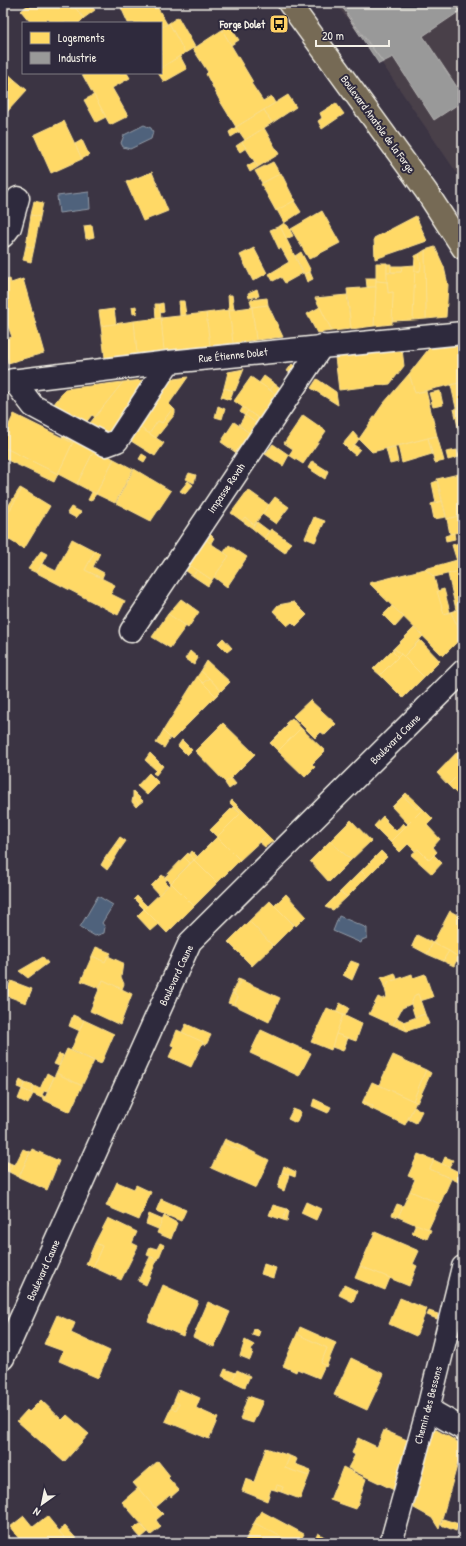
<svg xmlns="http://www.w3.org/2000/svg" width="466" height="1546" font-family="'Patrick Hand',sans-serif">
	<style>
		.built { fill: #493f4a }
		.water { fill: #50627b; stroke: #929ba7 }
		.homes { fill: #ffd966; stroke: #fce08d }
		.industry { fill: #999; stroke: #b4b3b1 }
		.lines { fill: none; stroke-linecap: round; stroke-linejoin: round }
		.minor-casing { stroke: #f4f1e8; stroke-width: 25 }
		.major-casing { stroke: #f4f1e8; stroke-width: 25 }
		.minor { stroke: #2f2a3d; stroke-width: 22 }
		.major { stroke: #766a55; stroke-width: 22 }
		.labels { text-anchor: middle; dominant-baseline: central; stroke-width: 4; stroke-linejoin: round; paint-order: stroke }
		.poi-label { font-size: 11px; font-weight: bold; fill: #f4f1e8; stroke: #2f2a3d; text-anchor: end }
		.street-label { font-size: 11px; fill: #f4f1e8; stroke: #2f2a3d }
	</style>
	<rect width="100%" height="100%" fill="#3b3443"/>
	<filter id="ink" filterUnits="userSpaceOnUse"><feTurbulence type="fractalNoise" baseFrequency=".025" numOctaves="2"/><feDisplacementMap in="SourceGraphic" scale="8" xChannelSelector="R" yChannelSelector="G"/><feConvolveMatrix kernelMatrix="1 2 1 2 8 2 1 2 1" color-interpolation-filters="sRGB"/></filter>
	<g filter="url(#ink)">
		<polygon class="built" points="335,3 463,3 463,182 381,62"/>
		<g class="water">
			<polygon points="144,125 151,128 153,132 151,139 130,149 123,147 121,143 124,135"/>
			<polygon points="89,192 90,209 59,213 57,196"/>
			<polygon points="98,896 113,905 102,923 105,927 104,933 95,936 80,927"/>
			<polygon points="339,916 367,928 367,938 362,940 361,943 333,931"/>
		</g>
		<g class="homes">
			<polygon points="30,3 42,3 44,6 47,3 71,3 84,18 79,23 51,23 48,19 43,23 31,23 21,11"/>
			<polygon points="71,3 89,3 95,10 84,18"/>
			<polygon points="119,3 129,3 132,9 141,3 155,3 167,24 161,28 161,23 128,23"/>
			<polygon points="129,3 141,3 132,9"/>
			<polygon points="178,17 195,47 185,53 169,23"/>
			<polygon points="169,23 185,53 161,68 161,28"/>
			<polygon points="229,25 239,40 231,45 222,30"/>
			<polygon points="222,30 253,82 251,83 263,101 271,96 275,103 236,127 220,101 206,74 208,72 193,49"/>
			<polygon points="180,56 187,69 164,82 158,73 161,73 161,68"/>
			<polygon points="3,69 15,80 8,87 3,82"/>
			<polygon points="85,73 127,73 130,78 112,88 128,116 110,125 82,74"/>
			<polygon points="15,80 27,90 6,113 3,111 3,82 8,87"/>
			<polygon points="94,95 106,117 96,122 84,100"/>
			<polygon points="288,95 296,107 272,123 264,110"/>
			<polygon points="336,103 344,114 322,129 318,121 322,118 320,113"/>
			<polygon points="264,110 272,123 245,140 236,127"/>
			<polygon points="64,121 82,159 51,173 34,135"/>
			<polygon points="236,127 239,132 231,137 229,132"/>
			<polygon points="264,128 279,154 258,167 242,142"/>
			<polygon points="82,140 89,155 82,159 75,144"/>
			<polygon points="242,142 246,148 240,152 236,146"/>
			<polygon points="254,162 258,167 250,172 247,166"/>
			<polygon points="273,162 280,174 262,183 255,171"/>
			<polygon points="152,172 168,211 143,221 126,182"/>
			<polygon points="281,173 295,201 276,211 261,184"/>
			<polygon points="34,201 43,203 40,217 31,215"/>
			<polygon points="294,201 301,212 284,223 277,210"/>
			<polygon points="322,211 340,243 309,259 291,229"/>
			<polygon points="31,215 40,217 34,248 26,246"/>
			<polygon points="416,216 427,241 375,259 374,238"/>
			<polygon points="284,223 288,226 293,236 286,239 280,226"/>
			<polygon points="92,225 94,237 86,239 84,226"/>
			<polygon points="280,226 303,273 285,283 281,277 273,281 269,274 289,262 281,248 279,249 270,230"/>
			<polygon points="26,246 34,248 31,262 23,260"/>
			<polygon points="435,247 444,267 448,285 446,317 426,319 425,250"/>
			<polygon points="254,248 267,273 253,281 240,255"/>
			<polygon points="425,250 426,319 413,320 414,271 420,271 419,254"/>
			<polygon points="301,252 311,271 304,274 295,256"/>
			<polygon points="419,254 421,265 420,271 414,271 415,256"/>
			<polygon points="376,263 387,263 387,282 376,281"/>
			<polygon points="387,264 391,264 391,272 387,273"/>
			<polygon points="415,265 413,320 392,321 393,292 388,293 387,273 401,272 402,266"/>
			<polygon points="391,266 402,266 401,272 391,272"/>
			<polygon points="310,272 313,279 307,282 304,274"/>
			<polygon points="366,278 376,278 376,287 367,287"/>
			<polygon points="10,279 11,283 23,279 44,353 8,363 3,340 12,337 3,313 3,281"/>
			<polygon points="376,281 387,282 388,293 393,292 392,324 374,326"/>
			<polygon points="376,287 374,326 351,329 347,289"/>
			<polygon points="257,289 259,296 249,298 248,293"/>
			<polygon points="228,295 232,295 234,309 229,310"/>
			<polygon points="347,295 351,329 332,331 315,298"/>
			<polygon points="267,298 268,305 252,307 250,300"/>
			<polygon points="179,301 184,301 186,315 180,316"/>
			<polygon points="163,303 164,312 160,313 159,304"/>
			<polygon points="155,304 159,304 161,318 156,319"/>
			<polygon points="268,305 283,337 256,340 252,307"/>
			<polygon points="136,306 137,313 133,314 132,307"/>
			<polygon points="252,307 256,340 233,343 229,310"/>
			<polygon points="320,307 332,331 317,333 307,314"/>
			<polygon points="114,309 116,324 101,326 99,311"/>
			<polygon points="229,310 233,343 210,346 206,313"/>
			<polygon points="206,313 210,346 164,351 161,318"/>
			<polygon points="161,318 164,351 137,354 134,321"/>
			<polygon points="134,321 137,354 105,358 101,326"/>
			<polygon points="443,344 463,348 463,382 415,393 409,374 431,346"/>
			<polygon points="402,349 404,366 390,384 339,390 335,357"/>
			<polygon points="292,364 297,368 293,375 287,371"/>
			<polygon points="244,369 235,391 224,388 228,372"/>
			<polygon points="409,374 415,393 426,391 437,436 372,452 359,439 383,404"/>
			<polygon points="264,376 275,384 270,390 259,383"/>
			<polygon points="188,377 169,404 173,408 162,423 158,421 149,434 136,425 167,380"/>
			<polygon points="251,377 278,396 262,421 234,401"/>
			<polygon points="317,379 336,392 338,405 311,388"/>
			<polygon points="144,380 147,386 108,438 86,428 123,382"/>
			<polygon points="123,382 95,417 92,415 83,426 54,404 65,389"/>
			<polygon points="463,382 463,407 456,408 451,385"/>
			<polygon points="275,384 283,390 278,396 270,390"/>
			<polygon points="224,388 233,391 230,400 221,397"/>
			<polygon points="440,391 443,405 433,407 429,393"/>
			<polygon points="218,406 225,409 222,419 215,417"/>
			<polygon points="243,407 248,411 245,416 240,412"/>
			<polygon points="463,407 463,430 459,431 454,409"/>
			<polygon points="173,408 175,410 175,414 156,438 149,434 158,421 162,423"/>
			<polygon points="248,411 262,421 259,425 245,415"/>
			<polygon points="14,414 73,443 58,474 3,447 4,435"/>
			<polygon points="245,415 259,425 252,435 239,425"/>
			<polygon points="303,415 326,431 303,464 289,455 293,449 284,443"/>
			<polygon points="234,422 252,435 238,454 221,442"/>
			<polygon points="136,425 164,443 155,456 131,441 131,433"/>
			<polygon points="65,431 76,436 73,443 62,437"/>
			<polygon points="353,432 359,439 350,451 343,444"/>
			<polygon points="76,436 95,449 77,484 58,474"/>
			<polygon points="437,436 444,461 435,463 428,438"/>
			<polygon points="428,438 432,454 402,463 398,446"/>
			<polygon points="273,444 289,455 283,466 265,454"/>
			<polygon points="354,445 360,449 355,455 350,451"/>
			<polygon points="3,447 58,474 54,482 3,458"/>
			<polygon points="395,447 398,462 390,464 386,449"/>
			<polygon points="95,449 114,459 96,494 77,484"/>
			<polygon points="457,450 459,457 448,460 446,452"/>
			<polygon points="142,454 147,457 144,462 139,459"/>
			<polygon points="114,459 133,469 115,503 96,494"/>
			<polygon points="312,461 328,471 325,479 308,468"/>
			<polygon points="134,469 171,491 151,521 116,503"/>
			<polygon points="189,473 196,475 194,483 186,479"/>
			<polygon points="463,473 463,515 447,519 437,479"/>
			<polygon points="188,481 193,485 185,494 180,491"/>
			<polygon points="437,481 442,501 436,503 432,483"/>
			<polygon points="20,488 22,489 3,522 3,514"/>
			<polygon points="22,489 50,506 24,549 3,536 3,522"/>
			<polygon points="248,490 269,505 254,525 245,517 242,521 231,513"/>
			<polygon points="92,492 96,494 91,501 88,500"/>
			<polygon points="275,497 289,507 276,524 262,514"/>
			<polygon points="442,501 446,517 434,519 431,504"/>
			<polygon points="71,507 81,512 76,518 67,513"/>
			<polygon points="463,515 463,531 450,534 447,519"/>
			<polygon points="245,517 254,525 252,528 242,521"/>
			<polygon points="314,517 325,521 315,542 305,538"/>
			<polygon points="257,522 269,531 264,538 252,528"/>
			<polygon points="271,529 291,543 285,553 264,538"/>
			<polygon points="454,533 455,539 446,541 445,536"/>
			<polygon points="210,534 214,538 211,543 206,540"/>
			<polygon points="72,539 95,551 85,570 115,585 111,594 125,601 118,615 37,573 42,564 56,571"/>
			<polygon points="206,540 229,556 212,580 189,565"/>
			<polygon points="463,542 463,570 460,571 452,545"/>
			<polygon points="229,545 247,557 227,587 214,577 229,556 224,552"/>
			<polygon points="41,551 47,554 37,573 28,569"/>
			<polygon points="95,551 100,553 93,567 104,573 102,578 85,570"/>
			<polygon points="457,560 460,571 434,577 425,569"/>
			<polygon points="189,565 197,570 193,576 185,570"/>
			<polygon points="425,569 434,577 444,614 451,612 462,637 443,656 369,583"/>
			<polygon points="197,570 212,580 208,586 193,576"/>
			<polygon points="463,570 463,604 455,605 448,574"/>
			<polygon points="444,589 450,612 444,614 437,591"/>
			<polygon points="181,599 199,612 188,628 168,614"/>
			<polygon points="294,602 307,615 296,626 292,622 287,626 273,611 278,605"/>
			<polygon points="463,604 463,609 456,610 455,605"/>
			<polygon points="392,606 404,617 395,627 383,615"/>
			<polygon points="460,609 463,615 463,630 460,631 451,612"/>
			<polygon points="168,614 186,626 170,648 152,637"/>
			<polygon points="414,628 423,636 403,657 394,648"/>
			<polygon points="223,638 232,648 227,652 218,643"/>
			<polygon points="420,640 440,661 424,677 403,657"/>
			<polygon points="394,648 393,652 398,657 380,675 373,669"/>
			<polygon points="395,649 401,654 398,657 393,652"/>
			<polygon points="190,651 198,658 194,665 185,659"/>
			<polygon points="401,654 424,677 403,698 380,675"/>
			<polygon points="207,661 230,682 221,691 201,671"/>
			<polygon points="201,671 209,678 203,683 197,677"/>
			<polygon points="197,677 216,696 172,740 163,731"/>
			<polygon points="209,678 221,691 216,696 203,683"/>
			<polygon points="310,700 336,724 325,735 321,732 315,738 293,716"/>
			<polygon points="292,718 301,728 278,751 270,743 288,725 286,723"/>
			<polygon points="223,723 255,754 226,783 195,751"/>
			<polygon points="301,728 325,751 312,764 315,767 305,777 278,751"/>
			<polygon points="163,731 170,738 164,748 156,743"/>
			<polygon points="182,740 192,750 187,755 178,746"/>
			<polygon points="463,746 463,770 448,785 437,773"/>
			<polygon points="150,753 163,766 156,775 153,773 156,770 145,760"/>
			<polygon points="463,770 463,789 457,794 448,785"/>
			<polygon points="149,773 159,783 147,795 137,786"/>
			<polygon points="231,778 236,784 229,789 225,783"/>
			<polygon points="133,791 143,801 139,804 133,797"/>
			<polygon points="406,793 420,806 417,809 403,796"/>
			<polygon points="403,796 417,809 420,806 423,809 408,824 392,807"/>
			<polygon points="133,797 139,804 136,807 132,802"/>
			<polygon points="232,800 243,811 241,814 230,803"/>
			<polygon points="233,807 241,814 217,837 210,830"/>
			<polygon points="423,809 433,819 427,825 440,839 433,847 437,852 429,860 418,849 415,851 408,844 400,852 390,842"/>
			<polygon points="243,811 267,835 240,860 217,837"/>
			<polygon points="383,816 387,820 386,821 396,831 403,823 406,826 390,842 374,826"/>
			<polygon points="351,820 371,841 351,860 330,841"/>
			<polygon points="267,835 273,841 265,847 259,842"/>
			<polygon points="120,837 126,841 121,848 115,844"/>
			<polygon points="217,837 240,860 217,883 194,860"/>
			<polygon points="330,841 351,860 329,882 310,861"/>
			<polygon points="115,844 121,848 112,863 105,858"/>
			<polygon points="418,849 429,860 434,855 442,863 432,874 411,855"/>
			<polygon points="192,851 197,856 194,860 189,855"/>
			<polygon points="381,851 387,857 367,877 361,871"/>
			<polygon points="188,853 194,860 190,863 184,857"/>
			<polygon points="184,857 190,863 171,883 165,877"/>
			<polygon points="105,858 112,863 107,870 101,865"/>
			<polygon points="194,860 217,883 194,906 171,883"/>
			<polygon points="361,871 367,877 347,897 340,892"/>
			<polygon points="162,875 167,879 165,882 168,885 159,895 151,886"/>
			<polygon points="171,883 194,906 167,933 144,909"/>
			<polygon points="340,892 347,897 333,910 325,907"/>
			<polygon points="286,894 306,916 296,926 274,906"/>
			<polygon points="137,896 147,906 144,909 134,899"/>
			<polygon points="270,901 294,925 273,946 249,921"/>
			<polygon points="144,909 159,924 151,931 137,916"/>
			<polygon points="450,911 463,918 463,948 458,957 433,943"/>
			<polygon points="249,921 273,946 252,966 228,942"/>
			<polygon points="417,935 433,943 427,954 412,946"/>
			<polygon points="433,943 449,951 443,961 427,954"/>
			<polygon points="96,947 111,953 105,962 92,956"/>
			<polygon points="463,948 463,964 456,961"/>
			<polygon points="449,951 458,957 454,966 443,961"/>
			<polygon points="92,956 105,962 108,956 123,963 121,977 124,984 122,989 103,980 99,988 81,981"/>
			<polygon points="43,957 48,963 28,978 19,971"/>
			<polygon points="351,961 359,964 352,980 343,975"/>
			<polygon points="395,973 397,979 389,982 385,989 381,978"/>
			<polygon points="412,974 413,978 425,974 433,997 420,1001 418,994 415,995 411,1004 402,1008 393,1025 369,1014 378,997 382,999 387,997 385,989 389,982"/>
			<polygon points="238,979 241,980 234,994 232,993"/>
			<polygon points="103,980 132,994 120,1025 90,1011"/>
			<polygon points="241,980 280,998 269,1022 234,1005 238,997 234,994"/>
			<polygon points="11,981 32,989 26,1003 5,995"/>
			<polygon points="232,993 238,997 234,1005 228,1003"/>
			<polygon points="418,994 425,1014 415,1017 411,1004 415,995"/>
			<polygon points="340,1003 349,1008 345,1016 336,1012"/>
			<polygon points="327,1008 343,1015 331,1050 311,1042"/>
			<polygon points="425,1014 429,1024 407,1031 403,1022"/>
			<polygon points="73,1015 84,1020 80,1031 69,1026"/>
			<polygon points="343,1015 362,1024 356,1041 336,1034"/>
			<polygon points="397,1018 403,1021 407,1031 393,1025"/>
			<polygon points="84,1020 114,1034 101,1064 71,1050"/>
			<polygon points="186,1024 211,1035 206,1045 182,1032"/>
			<polygon points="177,1030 203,1042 191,1067 169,1057 174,1046 171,1045"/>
			<polygon points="261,1030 311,1053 299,1076 250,1053"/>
			<polygon points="336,1034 348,1038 343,1051 332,1047"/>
			<polygon points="67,1049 94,1061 82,1086 56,1073"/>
			<polygon points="59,1054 63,1055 59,1066 54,1064"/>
			<polygon points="393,1055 426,1070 413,1101 379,1085"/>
			<polygon points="426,1070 431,1073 417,1103 413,1101"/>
			<polygon points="47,1073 54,1077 47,1092 44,1091 42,1095 45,1097 44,1099 31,1093 34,1086 40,1089"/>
			<polygon points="56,1073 82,1086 70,1112 44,1100"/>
			<polygon points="20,1080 25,1083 22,1089 17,1087"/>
			<polygon points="372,1082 416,1102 405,1125 372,1109 373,1106 363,1101"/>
			<polygon points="25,1083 34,1086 31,1093 22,1089"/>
			<polygon points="22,1089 33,1094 28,1104 18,1099"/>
			<polygon points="314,1099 331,1107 328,1113 312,1106"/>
			<polygon points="363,1101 373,1106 372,1109 362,1104"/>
			<polygon points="414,1107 422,1111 416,1123 408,1119"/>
			<polygon points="293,1109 301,1112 296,1123 288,1119"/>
			<polygon points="225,1139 243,1147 241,1151 223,1143"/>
			<polygon points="223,1143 241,1151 243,1147 269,1160 256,1188 211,1168"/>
			<polygon points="23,1149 30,1152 19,1177 9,1172 12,1164 15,1165"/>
			<polygon points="32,1149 59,1161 47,1190 19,1177"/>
			<polygon points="418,1154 434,1160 430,1169 451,1179 440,1204 410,1191 415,1179 408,1176"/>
			<polygon points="445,1157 453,1160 449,1167 442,1164"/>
			<polygon points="3,1160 12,1164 9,1172 3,1169"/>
			<polygon points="434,1160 463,1174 463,1184 430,1169"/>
			<polygon points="284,1166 296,1172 295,1177 282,1172"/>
			<polygon points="282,1172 289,1175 284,1191 278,1188"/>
			<polygon points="117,1182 134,1189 136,1185 151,1192 139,1220 106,1206"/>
			<polygon points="410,1191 440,1204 428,1230 398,1217"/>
			<polygon points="161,1199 186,1210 181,1221 156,1211"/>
			<polygon points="306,1202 321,1209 316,1220 301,1213"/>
			<polygon points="397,1204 403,1206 398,1217 392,1215"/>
			<polygon points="273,1205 287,1209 283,1220 269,1215"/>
			<polygon points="287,1209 289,1211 287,1221 283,1220"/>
			<polygon points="149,1214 163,1220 158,1229 146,1224"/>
			<polygon points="164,1216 177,1223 171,1239 157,1233"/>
			<polygon points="108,1218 137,1232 132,1243 138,1246 121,1280 93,1267 102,1246 95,1243"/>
			<polygon points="416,1224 431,1230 427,1239 412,1233"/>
			<polygon points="375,1232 419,1251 413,1264 417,1266 409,1286 360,1266"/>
			<polygon points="95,1243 102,1246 93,1267 86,1264"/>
			<polygon points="160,1243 164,1245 158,1260 147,1255 150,1247 157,1249"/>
			<polygon points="150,1257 157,1260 146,1285 138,1281"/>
			<polygon points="264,1264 276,1268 273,1278 261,1274"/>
			<polygon points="360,1266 390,1278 385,1290 355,1278"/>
			<polygon points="3,1281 8,1283 3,1294"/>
			<polygon points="163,1285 198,1301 183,1336 148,1321"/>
			<polygon points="344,1285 357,1291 353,1302 339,1295"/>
			<polygon points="400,1298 427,1309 416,1336 389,1324"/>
			<polygon points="208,1302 230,1312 214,1347 193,1337"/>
			<polygon points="429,1311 438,1314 437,1319 427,1315"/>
			<polygon points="57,1315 75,1323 71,1333 110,1351 98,1378 59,1361 63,1351 44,1344"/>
			<polygon points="300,1327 336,1343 326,1367 321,1363 327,1348 297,1334"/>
			<polygon points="254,1329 260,1331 258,1337 252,1335"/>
			<polygon points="297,1334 327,1348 321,1363 325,1365 319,1378 297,1369 296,1372 283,1366"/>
			<polygon points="245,1340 254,1345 251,1351 253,1352 250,1360 240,1356"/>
			<polygon points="351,1358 384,1374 367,1410 334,1395"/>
			<polygon points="225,1369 236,1373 232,1381 222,1376"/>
			<polygon points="237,1370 250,1376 245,1387 232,1381"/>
			<polygon points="179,1389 200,1398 196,1408 218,1418 209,1439 165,1421 171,1408 176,1410 179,1404 174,1401"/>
			<polygon points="248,1396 263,1401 253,1423 240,1419"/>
			<polygon points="41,1400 62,1420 67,1415 89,1434 64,1462 17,1421 27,1410 29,1412"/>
			<polygon points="174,1401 179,1404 176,1410 171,1408"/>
			<polygon points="433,1428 463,1445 439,1529 432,1518 414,1508"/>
			<polygon points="384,1430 407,1440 394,1490 348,1468 355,1455 352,1453 358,1438 377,1447"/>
			<polygon points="266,1448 290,1456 285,1468 309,1476 300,1499 281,1492 283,1487 277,1485 275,1490 271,1489 267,1501 242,1491 246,1479 254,1482"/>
			<polygon points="290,1456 297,1459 295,1464 311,1470 309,1476 285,1468"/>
			<polygon points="158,1461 170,1476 168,1478 179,1490 171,1497 170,1495 155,1508 133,1483"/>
			<polygon points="343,1467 366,1479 356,1509 330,1500"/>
			<polygon points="277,1485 283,1487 281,1492 275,1490"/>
			<polygon points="138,1488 155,1508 156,1507 163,1514 156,1520 161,1527 151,1535 122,1502"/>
			<polygon points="261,1511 304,1534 299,1543 294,1543 254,1523"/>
			<polygon points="24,1516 33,1527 47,1516 69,1543 27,1543 22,1538 20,1540 10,1527"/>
			<polygon points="443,1519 459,1524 456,1531 441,1525"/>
			<polygon points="254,1523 294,1543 244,1543"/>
			<polygon points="140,1524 148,1532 141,1538 133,1529"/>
			<polygon points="65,1526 80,1543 69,1543 59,1531"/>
			<polygon points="318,1533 334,1543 313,1543"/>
		</g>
		<g class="industry">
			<polygon points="339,3 463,3 463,9 423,36 463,96 463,101 434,120 393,57 383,62"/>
			<polygon points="346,14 368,43 383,62 379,64"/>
		</g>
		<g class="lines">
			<defs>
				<g id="minor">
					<polyline points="3,236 10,227 18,198"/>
					<polyline points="13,380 33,406 106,445 117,441 169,362"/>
					<polyline points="3,382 169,362 463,333"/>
					<polyline points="131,631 322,346"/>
					<polyline points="3,1358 190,942 463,671"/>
					<polyline points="428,1409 463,1429"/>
					<polyline points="391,1543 428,1409 463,1267"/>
				</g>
				<polyline id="major" points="289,3 426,191 463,248"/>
			</defs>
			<use href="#minor" class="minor-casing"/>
			<use href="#major" class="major-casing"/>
			<use href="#minor" class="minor"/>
			<use href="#major" class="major"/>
		</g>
	</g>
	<defs>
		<symbol id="bus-square" viewBox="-11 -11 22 22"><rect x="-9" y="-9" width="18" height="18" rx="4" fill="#ffd166" stroke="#2f2a3d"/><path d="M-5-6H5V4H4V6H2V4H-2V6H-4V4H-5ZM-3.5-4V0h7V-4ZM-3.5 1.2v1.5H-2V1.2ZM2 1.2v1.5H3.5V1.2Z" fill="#111"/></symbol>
	</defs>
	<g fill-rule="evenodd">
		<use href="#bus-square" x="268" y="13" width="22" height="22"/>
	</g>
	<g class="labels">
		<g class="poi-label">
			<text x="265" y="24">Forge Dolet</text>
		</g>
		<g class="street-label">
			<text transform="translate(378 124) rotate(54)">Boulevard Anatole de la Forge</text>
			<text transform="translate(233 355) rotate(-6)">Rue Étienne Dolet</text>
			<text transform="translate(226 488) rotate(-56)">Impasse Revah</text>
			<text transform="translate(395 739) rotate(-45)">Boulevard Caune</text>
			<text transform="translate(176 975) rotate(-65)">Boulevard Caune</text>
			<text transform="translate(43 1270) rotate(-66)">Boulevard Caune</text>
			<text transform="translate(428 1405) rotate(-75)">Chemin des Bessons</text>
		</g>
	</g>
	<rect width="466" height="1546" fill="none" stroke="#2f2a3d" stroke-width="16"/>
	<rect x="8" y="8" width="450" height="1530" fill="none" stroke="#f4f1e8" stroke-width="1.5" filter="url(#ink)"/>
	<rect x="22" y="22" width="140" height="52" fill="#2f2a3d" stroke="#7e7a81"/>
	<rect x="30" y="32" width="20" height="12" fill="#ffd966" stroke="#7e7a81"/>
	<text x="58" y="42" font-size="12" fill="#f4f1e8">Logements</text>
	<rect x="30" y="52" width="20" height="12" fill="#999999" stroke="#7e7a81"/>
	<text x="58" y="62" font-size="12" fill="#f4f1e8">Industrie</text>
	<g transform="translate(42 1504) rotate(213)" stroke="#2f2a3d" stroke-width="3" paint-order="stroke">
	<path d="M0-3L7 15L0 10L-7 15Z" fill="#f4f1e8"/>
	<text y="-6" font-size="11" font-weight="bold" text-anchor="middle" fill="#f4f1e8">N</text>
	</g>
	<path d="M316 40v6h73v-6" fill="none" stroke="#f4f1e8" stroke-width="2"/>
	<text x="322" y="40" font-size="12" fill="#f4f1e8" stroke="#2f2a3d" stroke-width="3" paint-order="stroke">20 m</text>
</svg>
